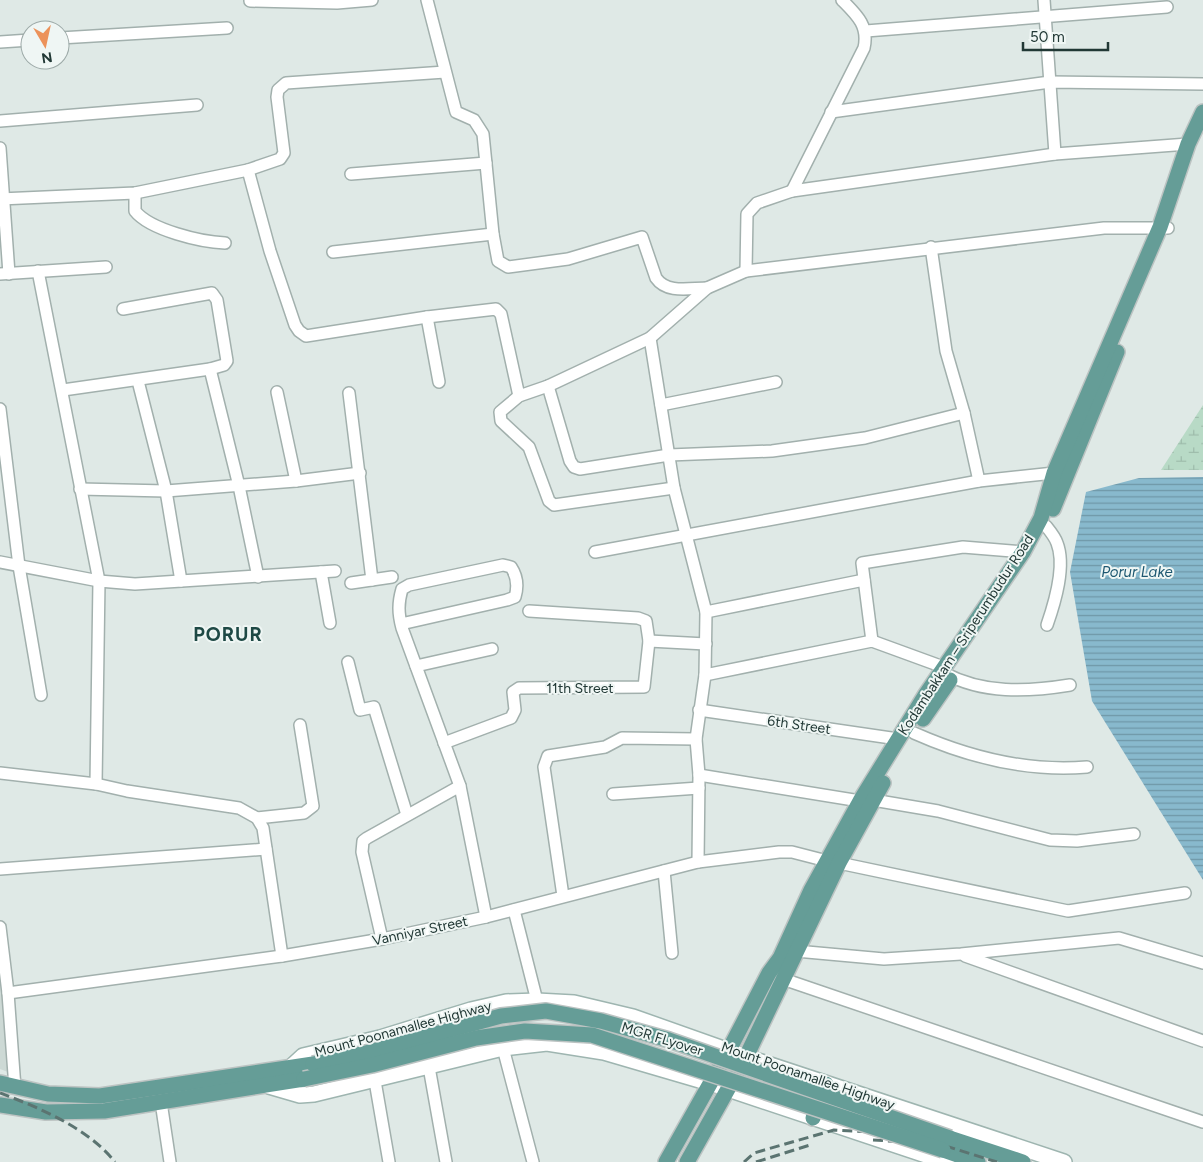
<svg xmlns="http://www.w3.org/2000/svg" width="1203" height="1162" font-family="Figtree,sans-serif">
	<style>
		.built { fill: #cdd9d5 }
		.wetland { fill: url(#wetland-marsh) }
		.water { fill: url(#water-rules) }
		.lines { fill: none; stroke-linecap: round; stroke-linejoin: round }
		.street-casing { stroke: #a2b0ad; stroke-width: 14 }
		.secondary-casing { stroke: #9eb5b0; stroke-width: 18 }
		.primary-casing { stroke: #bcc3c2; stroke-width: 18 }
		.street { stroke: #fff; stroke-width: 11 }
		.secondary { stroke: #fff; stroke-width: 15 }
		.primary { stroke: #659d97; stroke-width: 15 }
		.rail { stroke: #5b7471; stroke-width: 3; stroke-dasharray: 10 5; stroke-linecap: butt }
		.primary-bridge-casing { stroke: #bcc3c2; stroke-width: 18; stroke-linecap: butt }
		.primary-bridge { stroke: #659d97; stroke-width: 15 }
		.labels { text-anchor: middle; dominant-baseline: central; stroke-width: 4; stroke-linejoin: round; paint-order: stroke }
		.street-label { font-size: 14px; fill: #213835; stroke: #eff6f4 }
		.water-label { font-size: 15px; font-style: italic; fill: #1e5871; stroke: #eff6f4 }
		.district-label { font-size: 19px; font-weight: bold; letter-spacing: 1px; fill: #1e4945; stroke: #eff6f4 }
	</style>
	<defs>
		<pattern id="wetland-marsh" width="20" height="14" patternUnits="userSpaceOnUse" patternTransform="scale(1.25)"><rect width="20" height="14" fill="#b8dac6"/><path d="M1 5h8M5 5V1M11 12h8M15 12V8" fill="none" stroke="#9ebcab"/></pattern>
		<pattern id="water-rules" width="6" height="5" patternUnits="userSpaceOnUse" patternTransform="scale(1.25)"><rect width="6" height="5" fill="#88b9cd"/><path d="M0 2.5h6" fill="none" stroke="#6f97a7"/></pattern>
	</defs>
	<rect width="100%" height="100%" fill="#dfe9e6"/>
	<polygon class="built" points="0,968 8,1072 0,1069"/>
	<polygon class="wetland" points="1203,405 1203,470 1161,470"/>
	<polygon class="water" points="1203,477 1203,880 1092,701 1070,572 1086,492 1139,478"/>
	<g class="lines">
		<defs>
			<g id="street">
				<path d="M427,0L456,112L474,120L483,134L493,234L498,261L508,267L568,259L642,237L656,278C667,294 690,288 707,288"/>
				<polyline points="1044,0 1055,154"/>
				<polyline points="250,1 337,3 372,0"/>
				<polyline points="866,31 1167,7"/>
				<polyline points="60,38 227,28"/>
				<polyline points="0,42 30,40"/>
				<polyline points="831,112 1050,82 1203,84"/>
				<polyline points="0,121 197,105"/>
				<polyline points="0,148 9,274"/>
				<polyline points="248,170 270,251 295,325 299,331 306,336 427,317 496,309 501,314 519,396"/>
				<polyline points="351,174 486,163"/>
				<path d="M792,191L864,48C869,26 857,15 842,0"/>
				<path d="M135,193V211C150,230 201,242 225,243"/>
				<polyline points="0,199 135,193 248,170 280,159 284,153 277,97 278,90 286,83 445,72"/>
				<polyline points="931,247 946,351 964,413"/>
				<polyline points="333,252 493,234"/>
				<polyline points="38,271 99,581 96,784"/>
				<polyline points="746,271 747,214 757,203 792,191 1055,154 1188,144"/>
				<polyline points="0,274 106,267"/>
				<polyline points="427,317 439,382"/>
				<polyline points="650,338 674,488 706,612 705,675 696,739 699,775 698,862"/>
				<polyline points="210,369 239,486 258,577"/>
				<polyline points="138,381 166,491 181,581"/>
				<polyline points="548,386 570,461 574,467 580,469 669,455 772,451 865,438 964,413 979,481"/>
				<polyline points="63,390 210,369 224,365 227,361 217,300 212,293 123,309"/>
				<polyline points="277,392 296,481"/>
				<polyline points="349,393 372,580"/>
				<polyline points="661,405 776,382"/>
				<polyline points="0,409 19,566 41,695"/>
				<polyline points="674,488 554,505 549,501 529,447 501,421 500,412 519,396 548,386 650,338 707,288 746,271 1104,228 1168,228"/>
				<polyline points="80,489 166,491 296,481 360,473"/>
				<path d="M1046,526C1050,531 1055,537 1057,543C1066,566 1055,602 1047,625"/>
				<polyline points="595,552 979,481 1054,473"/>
				<polyline points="0,562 99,581 135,584 335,571"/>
				<polyline points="321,572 330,623"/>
				<polyline points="351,583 392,577"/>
				<polyline points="706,612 864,580"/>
				<path d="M401,624L507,600L515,597C518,587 517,576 511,567L503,565L409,585L402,589C398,603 398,613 402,628L460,786L486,917"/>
				<polyline points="649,641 706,644"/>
				<polyline points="872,641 862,563 963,547 1023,552"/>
				<polyline points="348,662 360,710 374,707 407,815"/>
				<polyline points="416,666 492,649"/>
				<path d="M944,673C983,694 1027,692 1070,685"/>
				<polyline points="705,675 872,641 946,668"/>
				<polyline points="699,710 898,739"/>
				<path d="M914,733C968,757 1028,772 1087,767"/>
				<polyline points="444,743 511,718 515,710 513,692 519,688 644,687 649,641 646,621 638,618 529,611"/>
				<polyline points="0,773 96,784 127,791 239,808 257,818 263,828 282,956"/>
				<polyline points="699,775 860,801"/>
				<polyline points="613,794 699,788"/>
				<polyline points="873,800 938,811 1050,840 1077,841 1134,834"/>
				<polyline points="257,818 304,813 313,806 300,725"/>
				<polyline points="839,863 1068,911 1185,893"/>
				<polyline points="0,869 266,849"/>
				<polyline points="664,871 672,953"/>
				<polyline points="563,896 544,767 548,756 605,747 622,738 696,739"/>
				<polyline points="514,910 537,1001"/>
				<polyline points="0,927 8,993 15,1088"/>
				<polyline points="382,939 362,852 363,841 367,838 460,786"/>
				<polyline points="796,951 884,959 961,954 1119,938 1203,963"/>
				<polyline points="965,956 1203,1041"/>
				<polyline points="783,979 1203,1122"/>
				<polyline points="8,993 282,956 382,939 486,917 698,862 779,852 792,852 827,861"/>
				<polyline points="503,1048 533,1162"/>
				<polyline points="429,1067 446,1162"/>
				<polyline points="375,1081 389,1162"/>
				<polyline points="161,1102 170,1162"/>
			</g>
			<g id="secondary">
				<polyline points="290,1068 303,1056 380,1038 471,1010 506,1002 537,1001 574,1003 633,1017 746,1057 1064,1162"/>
				<polyline points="269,1086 300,1095 314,1094 503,1048 547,1043 604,1052 710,1083 947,1162"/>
			</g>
			<g id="primary">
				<polyline points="1053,509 1117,352"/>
				<polyline points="923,719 950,680"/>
				<polyline points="0,1083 48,1094 100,1096 313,1064"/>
				<polyline points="0,1105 46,1112 104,1111 304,1079"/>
				<polyline points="813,1118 826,1084"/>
				<polyline points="950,1138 1023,1162"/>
				<polyline points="943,1150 978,1162"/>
				<polyline points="666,1162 729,1050 769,973 780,958 811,890 860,801 926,694 1023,552 1041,518 1054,473 1160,227 1188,144 1203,112"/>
				<polyline points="687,1162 746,1057 839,863 883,783"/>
			</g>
		</defs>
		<use href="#street" class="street-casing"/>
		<use href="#secondary" class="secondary-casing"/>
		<use href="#primary" class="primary-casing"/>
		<use href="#street" class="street"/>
		<use href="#secondary" class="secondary"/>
		<use href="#primary" class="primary"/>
		<g class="rail">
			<path d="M0,1093C40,1108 88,1128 115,1162"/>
			<polyline points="873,1140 906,1142 946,1154"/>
			<polyline points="744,1162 754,1153 834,1130 907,1134 997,1162"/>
			<polyline points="756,1162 810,1145"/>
		</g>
		<defs>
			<g id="primary-bridge">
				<polyline points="313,1064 366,1053 501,1016 546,1011 601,1021 669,1040 950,1138"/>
				<polyline points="304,1079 372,1065 476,1038 525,1031 592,1035 943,1150"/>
			</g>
		</defs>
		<use href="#primary-bridge" class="primary-bridge-casing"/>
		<use href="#primary-bridge" class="primary-bridge"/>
	</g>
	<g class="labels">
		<g class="street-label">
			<text transform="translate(966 635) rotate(-57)">Kodambakkam – Sriperumbudur Road</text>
			<text x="580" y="688">11th Street</text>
			<text transform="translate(799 725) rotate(8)">6th Street</text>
			<text transform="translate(420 931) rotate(-12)">Vanniyar Street</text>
			<text transform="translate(403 1029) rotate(-15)">Mount Poonamallee Highway</text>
			<text transform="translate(662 1039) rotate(17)">MGR FLyover</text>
			<text transform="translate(808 1076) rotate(19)">Mount Poonamallee Highway</text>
		</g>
		<g class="water-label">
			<text x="1137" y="572">Porur Lake</text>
		</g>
		<g class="district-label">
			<text x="228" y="634">PORUR</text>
		</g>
	</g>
	<g transform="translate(45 45) rotate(171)"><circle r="24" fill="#eff6f4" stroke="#9daaa8"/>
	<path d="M0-4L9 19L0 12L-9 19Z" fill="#ec925a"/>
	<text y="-8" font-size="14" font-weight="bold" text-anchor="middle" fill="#213835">N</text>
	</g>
	<path d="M1023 42v8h85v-8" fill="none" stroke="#213835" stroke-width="2.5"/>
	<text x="1030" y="42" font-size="15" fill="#213835" stroke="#eff6f4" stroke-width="4" paint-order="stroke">50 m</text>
</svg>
